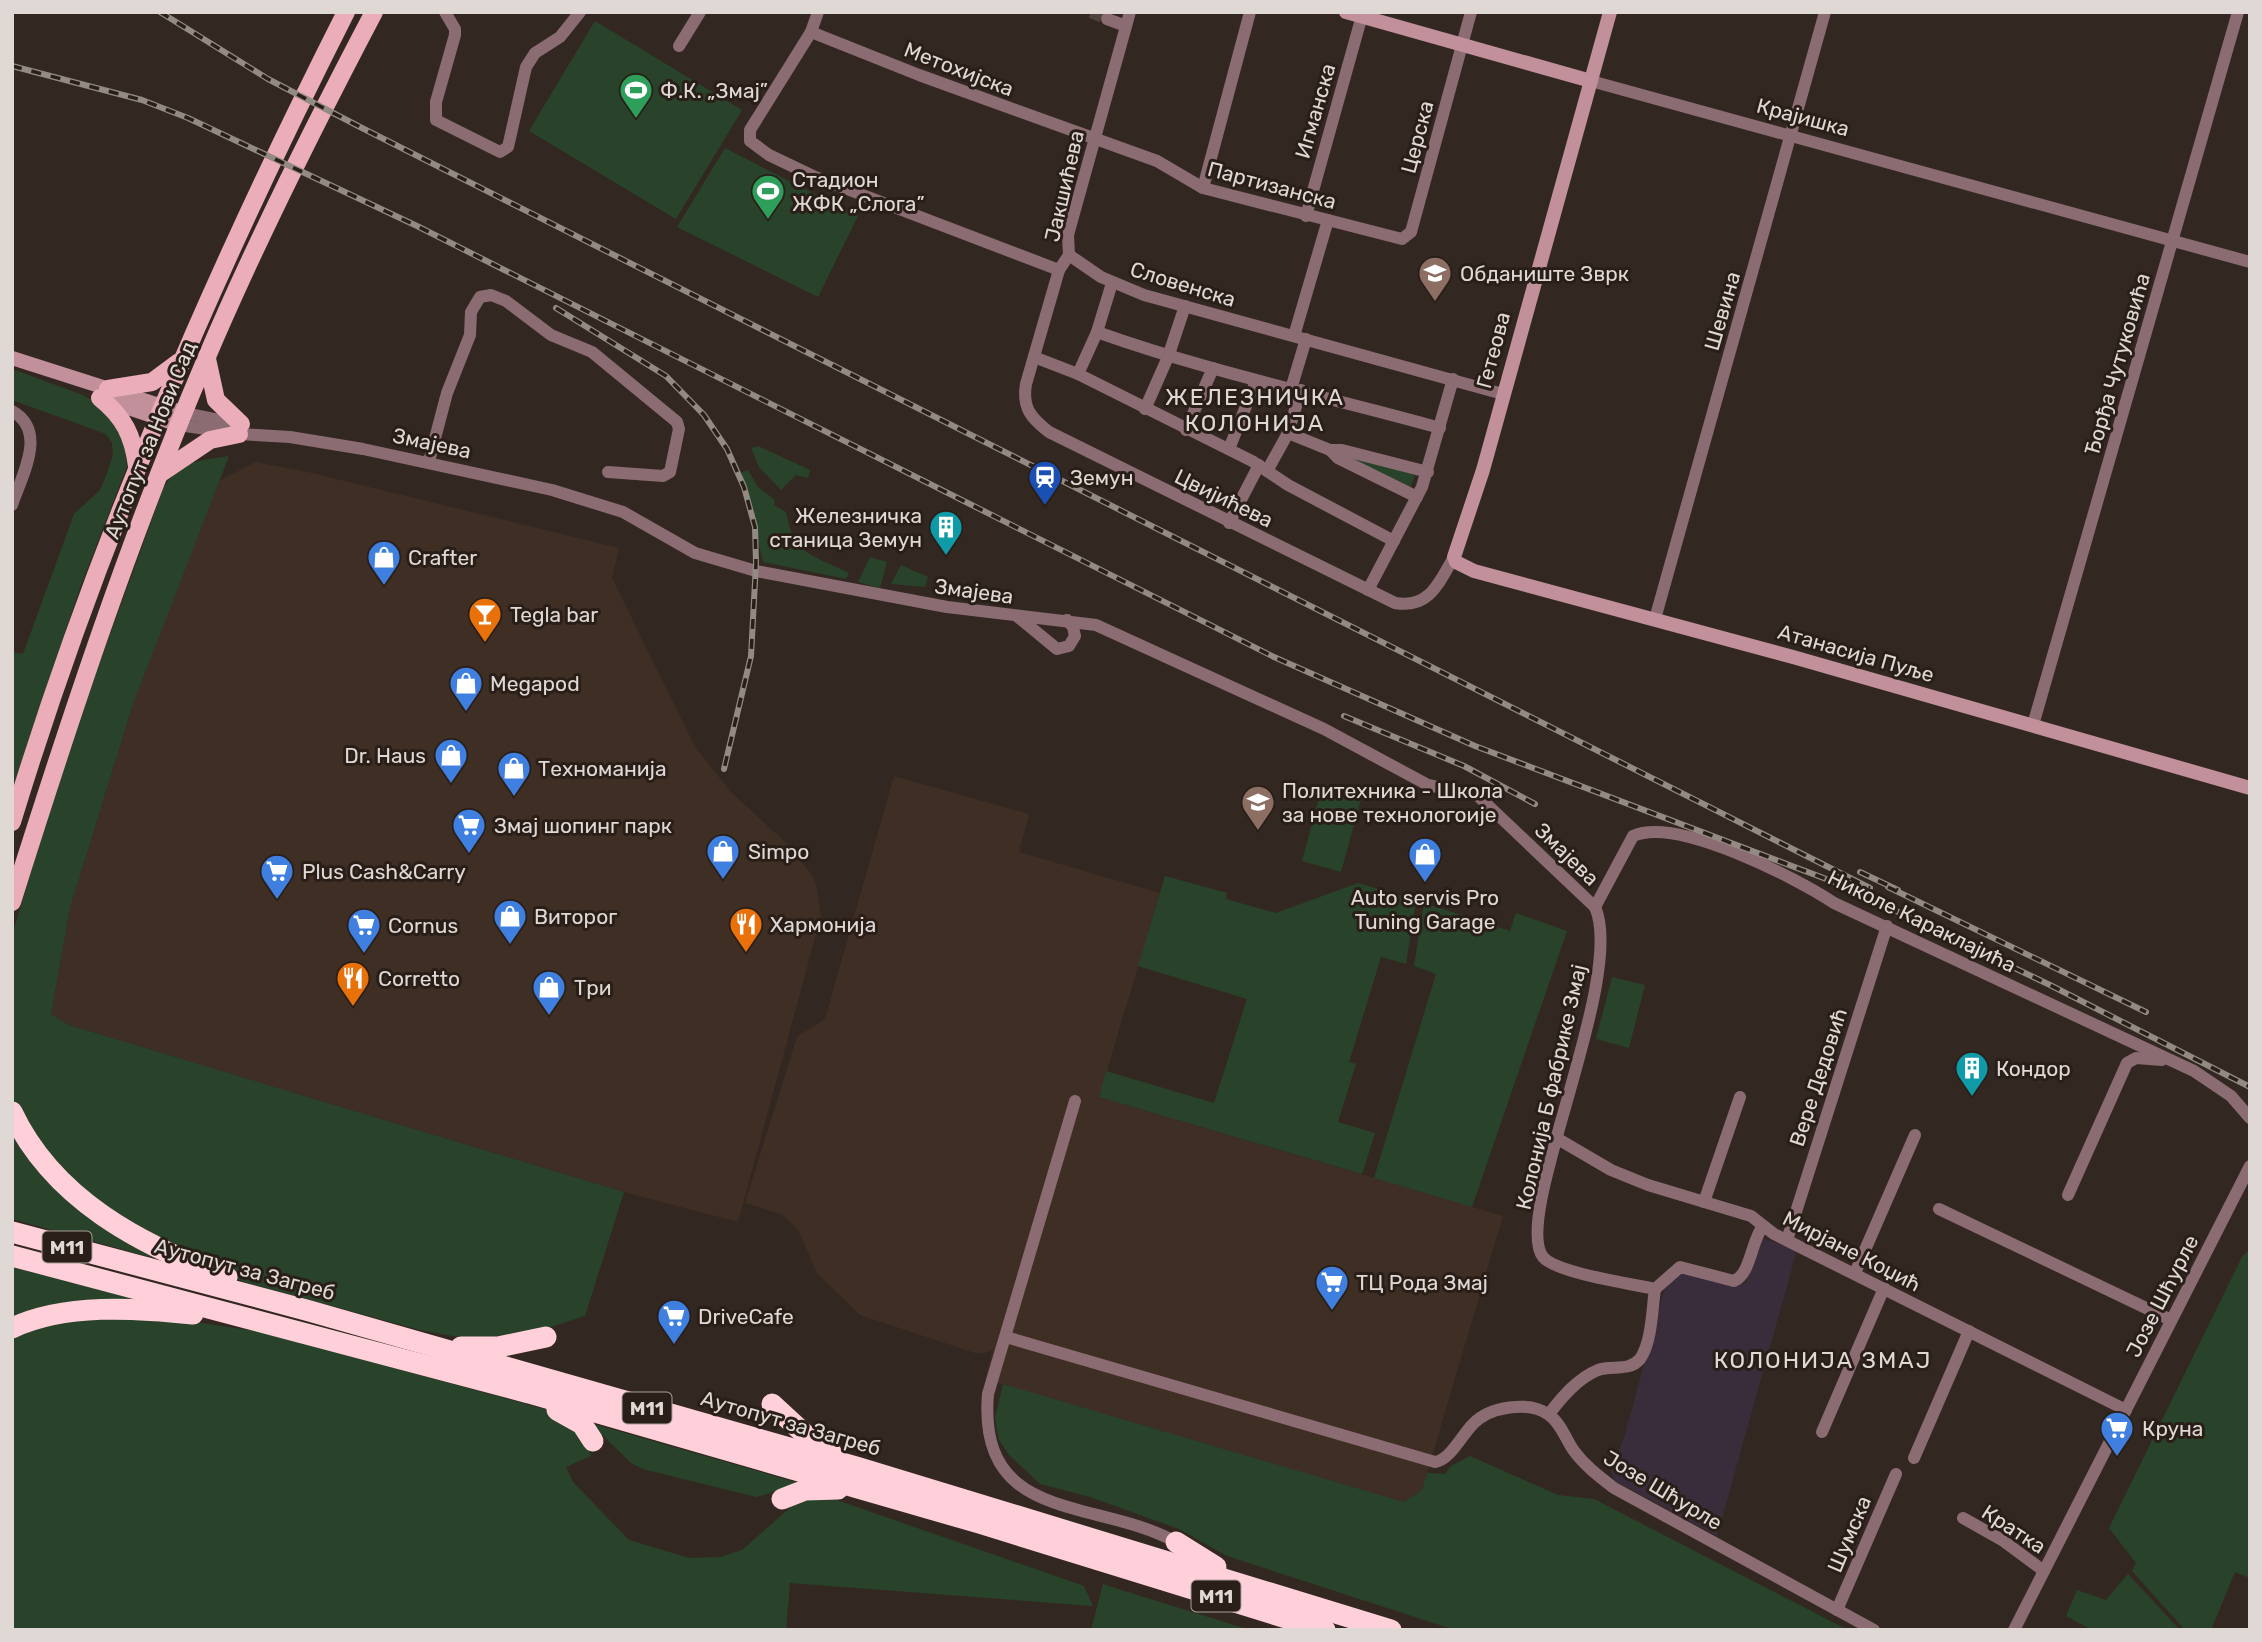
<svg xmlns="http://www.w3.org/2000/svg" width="2262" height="1642" font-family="Rubik,sans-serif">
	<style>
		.commercial { fill: #3f2e24 }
		.medical { fill: #3a2d3b }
		.green { fill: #28432a }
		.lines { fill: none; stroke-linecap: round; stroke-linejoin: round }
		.street-tunnel { stroke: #4d423c; stroke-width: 12; stroke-dasharray: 12 6; stroke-linecap: butt }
		.street { stroke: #8b6c72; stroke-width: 12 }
		.secondary { stroke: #c1909b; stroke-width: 14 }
		.primary { stroke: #ecadba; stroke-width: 18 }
		.highway { stroke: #ffd0da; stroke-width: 21 }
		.rail-casing { stroke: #938a84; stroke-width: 6 }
		.rail { stroke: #291e18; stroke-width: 3.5; stroke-dasharray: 10; stroke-linecap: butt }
		.labels { text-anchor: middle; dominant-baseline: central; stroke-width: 6; stroke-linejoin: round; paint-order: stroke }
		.shield { fill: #291e18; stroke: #a9a09c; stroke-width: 2 }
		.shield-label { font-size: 19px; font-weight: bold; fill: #e0d8d4 }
		.street-label { font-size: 21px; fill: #e0d8d4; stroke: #291e18 }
		.poi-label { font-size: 21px; fill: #e0d8d4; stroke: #291e18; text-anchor: start }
		.neighbourhood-label { font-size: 23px; letter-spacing: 2px; fill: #e0d8d4; stroke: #291e18 }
	</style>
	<rect width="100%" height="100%" fill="#332821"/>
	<g class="commercial">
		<polygon points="256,462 312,473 619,548 612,578 695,747 731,792 797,853 816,883 821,916 738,1222 624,1192 69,1025 51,1014 70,908 133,704 217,482"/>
		<polygon points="894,776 1029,814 1019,852 1160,893 1099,1097 1503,1216 1422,1490 1404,1502 985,1379 993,1349 985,1353 975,1353 860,1315 817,1273 798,1229 781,1214 745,1203 797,1037 825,1019"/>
	</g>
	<polygon class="medical" points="1761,1238 1797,1250 1717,1536 1615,1481 1611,1471 1624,1438 1664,1291 1678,1270 1732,1285 1746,1283 1756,1242"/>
	<g class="green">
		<polygon points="595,21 742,110 676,219 529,131"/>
		<polygon points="725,148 858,216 818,297 677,227"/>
		<polygon points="12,369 83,395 108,409 124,438 127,466 80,588 12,790 12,652 23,654 74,514 100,490 107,473 113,455 112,443 106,434 12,400"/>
		<polygon points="758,446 810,470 808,478 796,475 781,490 759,467 751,448"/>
		<polygon points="1345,454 1416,473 1409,490"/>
		<path d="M229,456L133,704L70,908L51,1014L69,1025L624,1192L585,1316L544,1329L474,1340L420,1330L244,1282L203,1265L83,1195L16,1111L12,1101V935L68,750L163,489C181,460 198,461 229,456Z"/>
		<path d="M748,470L758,487L775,500L774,505L786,512C793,555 813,555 849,573L846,579L763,562L741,473Z"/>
		<polygon points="870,557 887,562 880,588 858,582"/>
		<polygon points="901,565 928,577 925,587 891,584"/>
		<polygon points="1323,784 1362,795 1341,872 1302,861"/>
		<polygon points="1165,876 1227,893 1226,899 1276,913 1358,883 1416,900 1406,964 1381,957 1349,1062 1356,1064 1338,1122 1375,1133 1362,1174 1099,1097 1106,1071 1214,1103 1247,999 1138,966"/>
		<polygon points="1424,903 1510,931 1516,913 1567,931 1472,1207 1374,1178 1436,974 1414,966"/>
		<polygon points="1612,977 1645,985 1629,1048 1596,1039"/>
		<polygon points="12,1125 29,1153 175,1264 12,1219"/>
		<polygon points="2250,1249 2250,1578 2235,1572 2211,1630 2185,1630 2132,1571 2136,1563 2109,1528 2242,1257"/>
		<polygon points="12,1267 169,1307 12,1321"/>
		<polygon points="162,1317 268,1333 562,1414 585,1439 591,1456 566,1467 573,1482 629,1540 689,1558 720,1557 742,1550 800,1499 828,1497 1084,1586 1093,1606 790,1583 786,1630 12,1630 12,1333 44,1322"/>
		<polygon points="1003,1384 1404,1502 1422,1490 1427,1473 1445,1474 1451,1466 1470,1456 1558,1495 1594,1499 1848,1630 1455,1630 1227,1556 1179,1529 1090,1497 1040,1484 1009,1455 999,1440 995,1418"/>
		<polygon points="590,1423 802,1484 756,1497 643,1469 631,1463"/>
		<polygon points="2128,1574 2180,1630 2092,1630 2066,1616 2077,1590 2106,1600"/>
		<polygon points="1103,1584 1115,1588 1250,1630 1091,1630"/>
	</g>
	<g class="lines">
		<polyline class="street-tunnel" points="1091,12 1107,19"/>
		<g class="street">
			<polyline points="445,12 455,29 455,35 436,102 436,120 500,152 508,147 526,67 535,53 560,37 580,12"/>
			<polyline points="818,12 811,32 750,130 750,141 769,155 813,176 1059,270"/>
			<path d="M1130,12L1068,235L1069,255L1059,270L1026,384C1022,408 1031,418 1049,432L1395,603C1430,609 1439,582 1454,557"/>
			<polyline points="1107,19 1126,26"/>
			<polyline points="811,32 919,75 1157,161 1203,188 1402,239 1411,232 1471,12"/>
			<polyline points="679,46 700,12"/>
			<polyline points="1591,81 2250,262"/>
			<polyline points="1203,188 1250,12"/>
			<polyline points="1306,216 1363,12"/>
			<polyline points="1069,255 1101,277 1144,295 1503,394"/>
			<path d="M1097,332C1209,372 1325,396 1440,428"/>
			<polyline points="1294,336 1328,220"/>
			<polyline points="1034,357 1078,374 1252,461 1288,485 1394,541"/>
			<polyline points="1078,374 1097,332 1112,283"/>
			<polyline points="1291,389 1306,339"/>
			<polyline points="1145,409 1168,357 1185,306"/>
			<path d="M12,411C48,431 22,475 12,505"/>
			<polyline points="184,413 239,424"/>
			<polyline points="179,425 239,434 290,437 363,449 552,490 623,512 695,553 756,571 947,607 1096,625 1324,729 1428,785 1477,795 1595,907"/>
			<polyline points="1186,430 1213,368"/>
			<polyline points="1288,433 1330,450 1338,458 1417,497"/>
			<polyline points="1229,449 1256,381"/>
			<polyline points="1330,450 1342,450 1428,472"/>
			<polyline points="429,461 447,393 470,335 471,312 480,297 491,295 506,301 551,335 592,352 677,422 679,429 670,472 663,476 608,472"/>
			<polyline points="1267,471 1288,433 1301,390"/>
			<polyline points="1229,523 1259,465"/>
			<polyline points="1368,590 1422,487 1453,379"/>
			<polyline points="1018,617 1057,649 1069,646 1075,636 1073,627 1067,620"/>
			<polyline points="1655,619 1825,12"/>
			<polyline points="2033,725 2238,12"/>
			<path d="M1595,907L1633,836C1677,816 1796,878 1834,903L2194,1071L2231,1096L2250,1118"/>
			<path d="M1595,907C1627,978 1511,1217 1543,1257C1556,1273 1633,1284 1655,1289L1680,1267L1734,1281C1751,1274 1751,1241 1763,1226"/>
			<path d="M1075,1101L988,1394C977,1524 1096,1498 1176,1542"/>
			<polyline points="1558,1139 1611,1170 1648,1185 1751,1216 1774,1234 2126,1410"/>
			<polyline points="2068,1195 2127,1063 2136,1058 2162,1060"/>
			<polyline points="1704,1202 1740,1097"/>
			<polyline points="1939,1209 2171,1320"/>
			<polyline points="1787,1240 1887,926"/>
			<polyline points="1855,1273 1915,1135"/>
			<path d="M1006,1337L1435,1462C1450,1460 1462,1435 1473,1424C1489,1407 1529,1400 1549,1415C1561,1423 1566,1440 1574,1451C1585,1466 1600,1477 1614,1488L1874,1630"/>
			<path d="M1549,1414C1562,1397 1578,1378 1598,1370C1612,1365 1629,1372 1640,1359C1652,1342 1652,1309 1655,1289"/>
			<polyline points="1822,1432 1884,1288"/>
			<polyline points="1914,1458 1969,1331"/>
			<polyline points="1963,1518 2002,1540 2044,1571"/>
			<polyline points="1837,1610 1896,1474"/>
			<polyline points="2014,1630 2250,1166"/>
		</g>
		<g class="secondary">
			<polyline points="1346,12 1591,81"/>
			<polyline points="1610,12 1483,470 1454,557 1456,562 1474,571 1793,657 2250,788"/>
			<polyline points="12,358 184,413"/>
			<polyline points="105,400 179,425"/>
		</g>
		<g class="primary">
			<polyline points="207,359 216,400 241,424"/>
			<polyline points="108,389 152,382 179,362"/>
			<path d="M100,398C124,417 133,436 137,466"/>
			<polyline points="161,473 210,440 239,434"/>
			<path d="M12,822C97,542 214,273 346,12"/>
			<path d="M12,902C70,718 130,536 206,359C256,241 314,126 374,12"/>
		</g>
		<g class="highway">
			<path d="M12,1112C53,1199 140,1245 227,1277"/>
			<polyline points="12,1232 306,1310 860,1468 1391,1630"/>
			<polyline points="12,1256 529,1393 979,1523 1325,1630"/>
			<path d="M12,1328C65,1303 136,1308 193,1314"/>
			<polyline points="461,1347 498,1347 546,1337"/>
			<polyline points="772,1404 811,1440 831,1452"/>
			<polyline points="557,1410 582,1424 593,1441"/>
			<polyline points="782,1499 805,1490 838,1489"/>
			<polyline points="1176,1542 1216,1567"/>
		</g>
		<defs>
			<g id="rail">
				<polyline points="160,12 268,79 362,128 1870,888"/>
				<polyline points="12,66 142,100 188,118 417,226 1274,657 1475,746 1842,885 2050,985 2250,1087"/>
				<polyline points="556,308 666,376 704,415 727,449 744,487 755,527 756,563 751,656 724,769"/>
				<polyline points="1344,716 1464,766 1535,804"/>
				<polyline points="1860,872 1898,890"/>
				<polyline points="1888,887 2146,1012"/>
			</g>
		</defs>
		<use href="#rail" class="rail-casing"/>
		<use href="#rail" class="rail"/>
	</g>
	<defs>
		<symbol id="stadium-pin" viewBox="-11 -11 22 30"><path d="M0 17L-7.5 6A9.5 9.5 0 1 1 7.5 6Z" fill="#2e9e5b" stroke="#291e18"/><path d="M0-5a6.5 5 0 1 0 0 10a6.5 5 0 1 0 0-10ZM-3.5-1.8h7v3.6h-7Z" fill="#fff"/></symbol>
		<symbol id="school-pin" viewBox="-11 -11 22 30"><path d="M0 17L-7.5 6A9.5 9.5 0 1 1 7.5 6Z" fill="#8d6e63" stroke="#291e18"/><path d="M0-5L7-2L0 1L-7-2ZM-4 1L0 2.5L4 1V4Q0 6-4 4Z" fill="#fff"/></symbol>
		<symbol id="station-pin" viewBox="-11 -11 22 30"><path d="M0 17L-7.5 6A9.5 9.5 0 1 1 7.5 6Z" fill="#1a4fb4" stroke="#291e18"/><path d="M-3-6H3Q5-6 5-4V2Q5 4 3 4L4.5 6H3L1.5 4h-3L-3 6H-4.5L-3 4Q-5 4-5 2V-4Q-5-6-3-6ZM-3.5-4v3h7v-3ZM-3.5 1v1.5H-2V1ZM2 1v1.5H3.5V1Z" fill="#fff"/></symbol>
		<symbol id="building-pin" viewBox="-11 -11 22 30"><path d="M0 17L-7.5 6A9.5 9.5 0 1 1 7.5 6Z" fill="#0f9aa8" stroke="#291e18"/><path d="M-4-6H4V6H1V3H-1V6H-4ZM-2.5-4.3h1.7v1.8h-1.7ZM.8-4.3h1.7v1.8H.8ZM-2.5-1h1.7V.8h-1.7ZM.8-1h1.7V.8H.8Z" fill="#fff"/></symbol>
		<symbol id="shop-pin" viewBox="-11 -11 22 30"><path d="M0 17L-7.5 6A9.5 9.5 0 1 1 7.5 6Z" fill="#3f7fe0" stroke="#291e18"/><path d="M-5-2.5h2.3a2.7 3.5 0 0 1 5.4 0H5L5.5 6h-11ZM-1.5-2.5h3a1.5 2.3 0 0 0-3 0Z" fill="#fff"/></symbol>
		<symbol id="bar-pin" viewBox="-11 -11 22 30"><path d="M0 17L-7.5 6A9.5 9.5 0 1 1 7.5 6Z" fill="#e8710a" stroke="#291e18"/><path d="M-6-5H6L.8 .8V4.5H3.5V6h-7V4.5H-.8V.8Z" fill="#fff"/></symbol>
		<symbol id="supermarket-pin" viewBox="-11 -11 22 30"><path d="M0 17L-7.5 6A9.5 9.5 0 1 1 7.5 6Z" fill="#3f7fe0" stroke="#291e18"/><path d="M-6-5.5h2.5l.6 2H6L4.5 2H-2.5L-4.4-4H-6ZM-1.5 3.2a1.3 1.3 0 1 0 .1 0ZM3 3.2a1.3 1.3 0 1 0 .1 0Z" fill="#fff"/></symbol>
		<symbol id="restaurant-pin" viewBox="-11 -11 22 30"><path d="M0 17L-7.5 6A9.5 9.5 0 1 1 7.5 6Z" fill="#e8710a" stroke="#291e18"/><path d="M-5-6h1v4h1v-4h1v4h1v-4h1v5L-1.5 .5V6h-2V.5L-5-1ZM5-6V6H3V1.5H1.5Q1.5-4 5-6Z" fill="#fff"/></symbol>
	</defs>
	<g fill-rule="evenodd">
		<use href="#stadium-pin" x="617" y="71" width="38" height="52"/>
		<use href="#stadium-pin" x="749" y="172" width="38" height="52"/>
		<use href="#school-pin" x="1416" y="254" width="38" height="52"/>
		<use href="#station-pin" x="1026" y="458" width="38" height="52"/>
		<use href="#building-pin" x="927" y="508" width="38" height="52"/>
		<use href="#shop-pin" x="365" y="538" width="38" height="52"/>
		<use href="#bar-pin" x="466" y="595" width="38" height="52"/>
		<use href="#shop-pin" x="447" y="664" width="38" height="52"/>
		<use href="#shop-pin" x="432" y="736" width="38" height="52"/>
		<use href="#shop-pin" x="495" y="749" width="38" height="52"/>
		<use href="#school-pin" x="1239" y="783" width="38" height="52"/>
		<use href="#supermarket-pin" x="450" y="806" width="38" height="52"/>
		<use href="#shop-pin" x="704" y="832" width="38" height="52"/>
		<use href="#shop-pin" x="1406" y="835" width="38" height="52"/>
		<use href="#supermarket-pin" x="258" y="852" width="38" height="52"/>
		<use href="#shop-pin" x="491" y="897" width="38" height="52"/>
		<use href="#restaurant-pin" x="727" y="905" width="38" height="52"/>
		<use href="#supermarket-pin" x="345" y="906" width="38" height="52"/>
		<use href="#restaurant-pin" x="334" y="959" width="38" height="52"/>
		<use href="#shop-pin" x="530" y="968" width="38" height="52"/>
		<use href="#building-pin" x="1953" y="1049" width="38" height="52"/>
		<use href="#supermarket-pin" x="1313" y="1263" width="38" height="52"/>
		<use href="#supermarket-pin" x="655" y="1297" width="38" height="52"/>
		<use href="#supermarket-pin" x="2098" y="1409" width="38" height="52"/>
	</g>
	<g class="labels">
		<g class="shield">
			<rect x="42.5" y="1231.5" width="49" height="31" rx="5"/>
			<rect x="622.5" y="1392.5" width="49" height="31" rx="5"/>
			<rect x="1191.5" y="1580.5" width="49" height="31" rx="5"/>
		</g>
		<g class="shield-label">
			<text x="67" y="1247">M11</text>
			<text x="647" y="1408">M11</text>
			<text x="1216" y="1596">M11</text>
		</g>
		<g class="street-label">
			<text transform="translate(959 69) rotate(21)">Метохијска</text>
			<text transform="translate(1315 111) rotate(-74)">Игманска</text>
			<text transform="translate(1803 117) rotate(15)">Крајишка</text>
			<text transform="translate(1417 137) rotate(-75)">Церска</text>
			<text transform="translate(1272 185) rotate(15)">Партизанска</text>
			<text transform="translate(1064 186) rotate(-77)">Јакшићева</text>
			<text transform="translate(1183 284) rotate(17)">Словенска</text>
			<text transform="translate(1722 311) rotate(-74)">Шевина</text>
			<text transform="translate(1493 350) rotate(-75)">Гетеова</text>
			<text transform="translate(2117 364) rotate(-74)">Ђорђа Чутуковића</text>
			<text transform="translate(150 440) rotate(-68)">Аутопут за Нови Сад</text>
			<text transform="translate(432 443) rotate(12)">Змајева</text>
			<text transform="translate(1224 498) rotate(26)">Цвијићева</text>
			<text transform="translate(974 591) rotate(8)">Змајева</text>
			<text transform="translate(1856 653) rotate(16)">Атанасија Пуље</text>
			<text transform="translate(1567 854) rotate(44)">Змајева</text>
			<text transform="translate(1922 921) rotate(26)">Николе Караклајића</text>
			<text transform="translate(1818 1077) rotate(-72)">Вере Дедовић</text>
			<text transform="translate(1551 1087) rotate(-77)">Колонија Б фабрике Змај</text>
			<text transform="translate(1852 1251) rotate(27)">Мирјане Коџић</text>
			<text transform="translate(245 1269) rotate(15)">Аутопут за Загреб</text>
			<text transform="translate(2162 1296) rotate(-63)">Јозе Шћурле</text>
			<text transform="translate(791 1423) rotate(16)">Аутопут за Загреб</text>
			<text transform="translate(1663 1490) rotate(31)">Јозе Шћурле</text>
			<text transform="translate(2014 1529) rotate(33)">Кратка</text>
			<text transform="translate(1849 1534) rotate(-67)">Шумска</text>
		</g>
		<g class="poi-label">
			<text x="660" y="90">Ф.К. „Змај”</text>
			<text x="792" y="179">Стадион<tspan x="792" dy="24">ЖФК „Слога”</tspan></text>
			<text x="1460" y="273">Обданиште Зврк</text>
			<text x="1070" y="477">Земун</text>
			<text x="922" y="515" text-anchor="end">Железничка<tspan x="922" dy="24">станица Земун</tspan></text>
			<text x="408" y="557">Crafter</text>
			<text x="510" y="614">Tegla bar</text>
			<text x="490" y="683">Megapod</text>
			<text x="426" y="755" text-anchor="end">Dr. Haus</text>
			<text x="538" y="768">Техноманија</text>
			<text x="1282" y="790">Политехника - Школа<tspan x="1282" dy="24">за нове технологоије</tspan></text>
			<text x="494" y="825">Змај шопинг парк</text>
			<text x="748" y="851">Simpo</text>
			<text x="302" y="871">Plus Cash&amp;Carry</text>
			<text x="1425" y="897" text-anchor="middle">Auto servis Pro<tspan x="1425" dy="24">Tuning Garage</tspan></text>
			<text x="534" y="916">Виторог</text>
			<text x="770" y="924">Хармонија</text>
			<text x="388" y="925">Cornus</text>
			<text x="378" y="978">Corretto</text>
			<text x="574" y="987">Три</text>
			<text x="1996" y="1068">Кондор</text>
			<text x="1356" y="1282">ТЦ Рода Змај</text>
			<text x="698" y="1316">DriveCafe</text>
			<text x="2142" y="1428">Круна</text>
		</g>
		<g class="neighbourhood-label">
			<text x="1255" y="397">ЖЕЛЕЗНИЧКА<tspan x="1255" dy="26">КОЛОНИЈА</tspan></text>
			<text x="1823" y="1360">КОЛОНИЈА ЗМАЈ</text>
		</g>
	</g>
	<rect width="2262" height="1642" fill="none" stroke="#e0d8d4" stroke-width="28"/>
</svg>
